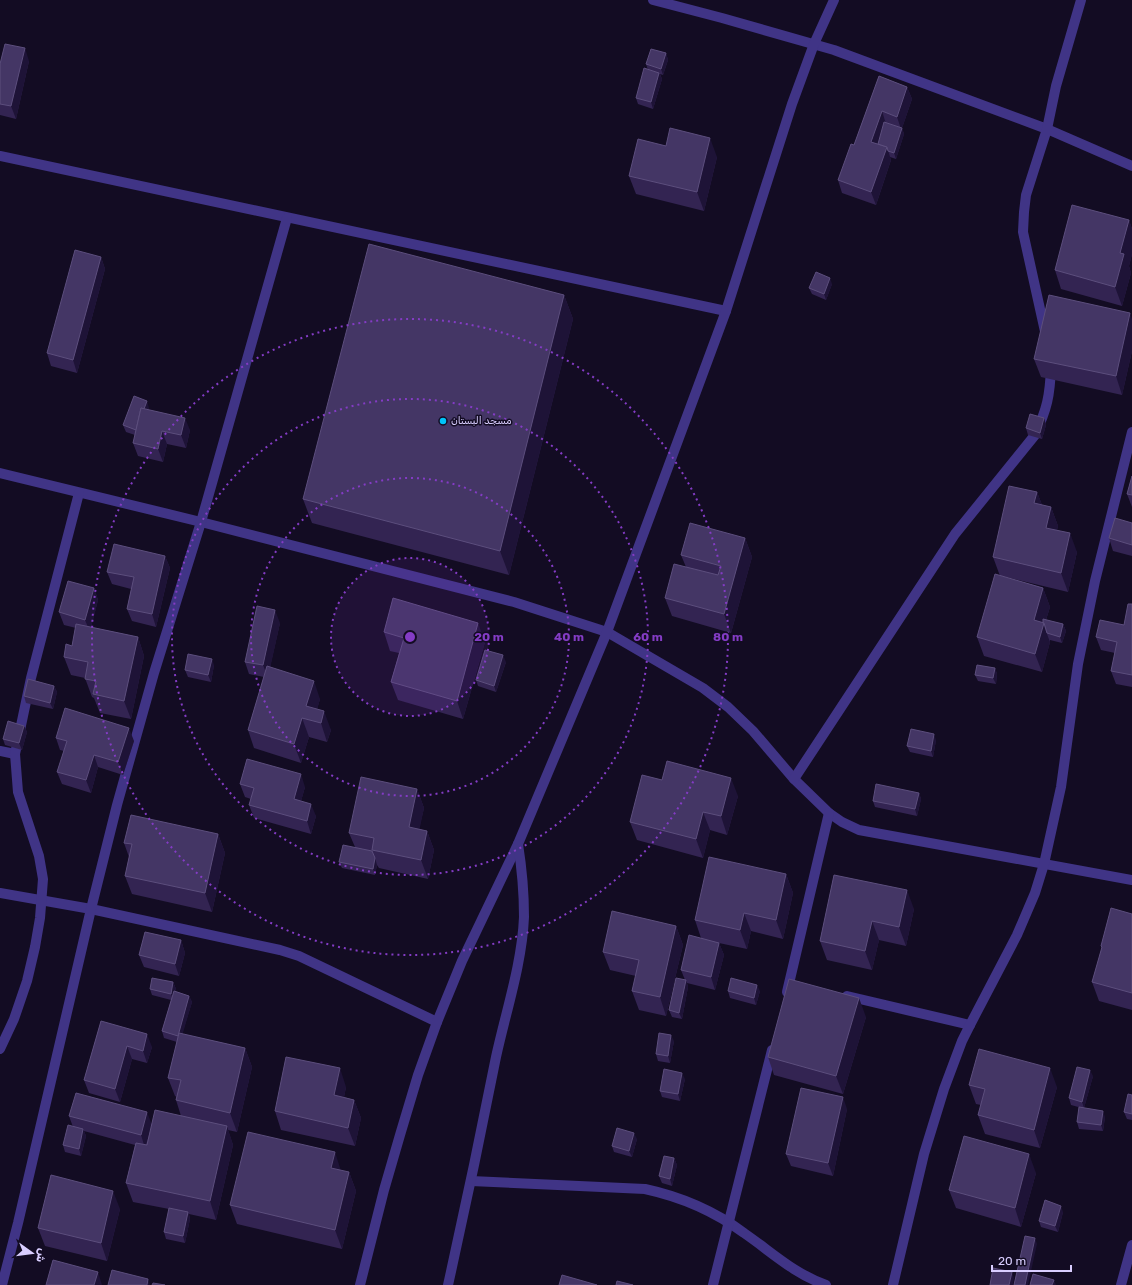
<svg xmlns="http://www.w3.org/2000/svg" width="1132" height="1285" font-family="Rubik,'Noto Naskh Arabic',sans-serif">
	<style>
		.lines { fill: none; stroke-linecap: round; stroke-linejoin: round }
		.street { stroke: #403486; stroke-width: 10 }
		.wall { fill: #332452 }
		.shaded-wall { fill: #1e1337 }
		.building { fill: #443665; stroke: #5c4e7d }
		.ring { fill: none; stroke: #843cc5; stroke-width: 2; stroke-dasharray: 2 4 }
		.poi-dot { fill: #00c4f9; stroke: #130c23; stroke-width: 1.5 }
		.labels { text-anchor: middle; dominant-baseline: central; stroke-width: 3; stroke-linejoin: round; paint-order: stroke }
		.poi-label { font-size: 10px; fill: #d9ceff; stroke: #130c23; text-anchor: start }
		.centre { fill: #843cc5; stroke: #130c23; stroke-width: 2 }
		.ring-label { font-size: 12px; text-anchor: middle; font-weight: bold; fill: #843cc5; stroke: #130c23; stroke-width: 3; stroke-linejoin: round; paint-order: stroke }
	</style>
	<rect width="100%" height="100%" fill="#130c23"/>
	<g class="lines">
		<g class="street">
			<polyline points="653,0 722,18 834,50 1047,129 1132,166"/>
			<polyline points="0,156 726,311"/>
			<polyline points="1046,336 1023,232 1024,212 1026,195 1047,129 1056,86 1081,0"/>
			<polyline points="0,473 201,522 514,602 607,632 703,688 728,707 753,731 794,779 829,813 842,822 859,830 1132,880"/>
			<polyline points="0,751 15,754"/>
			<path d="M794,779L955,534L1035,435C1047,409 1050,396 1051,367"/>
			<polyline points="0,893 91,909 280,950 299,956 437,1022"/>
			<polyline points="787,992 829,813"/>
			<polyline points="847,996 970,1025"/>
			<polyline points="0,1049 14,1019 27,981 35,947 40,918 43,879 39,856 18,792 15,754 31,678 79,493"/>
			<path d="M471,1181L645,1189C682,1197 713,1210 744,1233C773,1253 793,1273 826,1285"/>
			<polyline points="2,1285 18,1223 91,909 117,805 154,673 201,522 287,218"/>
			<polyline points="360,1285 384,1190 400,1135 418,1075 437,1022 462,961 518,844 607,632 726,311 792,104 814,44 834,0"/>
			<path d="M448,1285C465,1209 481,1133 496,1057C506,1011 522,964 524,917C524,892 522,869 518,844"/>
			<polyline points="713,1285 772,1050"/>
			<polyline points="893,1285 924,1154 944,1089 962,1041 970,1025 1017,935 1035,893 1044,864 1061,787 1078,664 1095,581 1132,432"/>
			<polyline points="1121,1285 1132,1245"/>
		</g>
	</g>
	<g class="wall">
		<polygon points="666,53 668,60 663,75 660,74 662,79 653,109 638,104 636,98 648,70 646,64"/>
		<polygon points="29,61 16,119 0,115 0,64"/>
		<polygon points="879,76 907,87 912,99 902,128 904,134 896,159 890,157 891,160 876,205 842,193 838,180 854,145"/>
		<polygon points="666,146 717,157 704,211 636,194 629,176"/>
		<polygon points="1129,220 1132,229 1132,254 1129,266 1131,273 1122,306 1061,289 1055,270"/>
		<polygon points="101,257 105,269 77,373 51,366 47,353"/>
		<polygon points="832,284 826,300 812,294 809,288"/>
		<polygon points="564,295 573,319 509,575 312,523 303,499"/>
		<polygon points="1132,319 1132,351 1122,395 1041,377 1034,359"/>
		<polygon points="149,408 148,410 190,430 186,448 167,444 163,462 138,456 133,443 135,435 126,432 123,425"/>
		<polygon points="1044,418 1046,425 1042,439 1028,435 1026,428"/>
		<polygon points="1132,476 1132,507 1127,494"/>
		<polygon points="1037,492 1042,505 1051,507 1058,526 1057,530 1077,552 1068,592 1002,576 1043,588 1050,607 1046,620 1063,624 1066,631 1062,643 1050,640 1050,642 1042,672 984,656 977,637 1000,576 993,557"/>
		<polygon points="1132,523 1132,556 1113,551 1109,538"/>
		<polygon points="745,538 752,557 731,633 672,616 665,598 686,567 681,555"/>
		<polygon points="165,556 170,568 156,627 132,621 127,609 131,589 112,584 107,572"/>
		<polygon points="94,588 98,600 91,627 138,637 144,656 131,719 100,713 94,698 92,697 85,678 71,675 64,657 72,646 76,628 64,625 59,612"/>
		<polygon points="1132,604 1132,687 1116,684 1111,671 1115,653 1101,650 1096,637 1124,625"/>
		<polygon points="280,623 270,667 320,699 317,709 331,730 327,742 309,737 301,763 254,748 248,730 264,677 249,674 245,662"/>
		<polygon points="384,632 485,642 463,719 398,700 391,682 399,653 390,651"/>
		<polygon points="506,662 496,692 478,686 476,680"/>
		<polygon points="214,665 211,682 188,677 185,670"/>
		<polygon points="995,668 997,674 996,684 978,681 975,675"/>
		<polygon points="54,686 57,692 53,709 26,703 24,696"/>
		<polygon points="24,726 27,732 22,750 5,745 3,739"/>
		<polygon points="56,738 134,741 123,775 98,767 91,793 62,784 57,772 64,751 60,750"/>
		<polygon points="936,740 933,757 910,752 907,746"/>
		<polygon points="662,780 738,796 727,835 710,830 703,858 637,840 630,822"/>
		<polygon points="240,784 305,787 301,801 316,816 311,834 254,818 249,805 251,799 245,797"/>
		<polygon points="417,789 424,808 419,829 427,831 434,850 428,879 379,868 377,865 375,875 342,868 339,862 355,847 349,833"/>
		<polygon points="919,793 921,799 917,816 875,807 873,801"/>
		<polygon points="218,834 225,853 212,912 132,894 125,876 129,857 124,843"/>
		<polygon points="786,874 793,893 783,939 751,931 747,949 719,943 724,955 715,990 687,983 688,987 682,1019 672,1017 669,1010 685,980 681,970 701,938 695,920"/>
		<polygon points="834,875 914,909 906,946 879,940 872,970 827,960 820,941"/>
		<polygon points="1132,914 1132,1010 1099,1001 1092,982 1102,949 1101,946"/>
		<polygon points="676,926 683,945 666,1016 639,1010 632,991 636,976 610,970 603,952"/>
		<polygon points="181,940 185,953 179,976 144,967 139,955"/>
		<polygon points="173,982 176,989 175,991 189,996 192,1002 182,1034 245,1048 252,1067 237,1132 228,1130 233,1145 216,1220 189,1214 190,1219 185,1243 166,1239 164,1232 169,1209 133,1202 126,1183 135,1145 84,1131 86,1136 81,1156 65,1152 63,1145 73,1127 69,1116 151,1124 181,1116 176,1100 177,1097 175,1096 168,1078 177,1042 164,1038 162,1031 171,1000 152,995 150,989"/>
		<polygon points="728,991 760,991 756,1005 730,998"/>
		<polygon points="866,1017 843,1094 774,1075 768,1057"/>
		<polygon points="101,1021 152,1047 147,1063 132,1059 120,1102 89,1093 84,1080"/>
		<polygon points="674,1041 670,1063 658,1061 656,1054"/>
		<polygon points="1093,1076 1084,1108 1105,1117 1103,1131 1079,1129 1077,1122 1082,1108 1071,1105 1069,1098"/>
		<polygon points="685,1079 680,1101 662,1097 660,1091"/>
		<polygon points="969,1085 1057,1087 1040,1148 985,1134 978,1115 981,1105 976,1104"/>
		<polygon points="346,1087 344,1097 354,1100 361,1118 355,1146 281,1130 275,1111"/>
		<polygon points="1132,1095 1132,1120 1127,1119 1124,1112"/>
		<polygon points="847,1109 833,1176 791,1166 786,1154"/>
		<polygon points="637,1139 632,1157 614,1152 612,1146"/>
		<polygon points="674,1158 677,1165 672,1186 662,1183 659,1176"/>
		<polygon points="349,1172 356,1191 342,1249 237,1224 230,1205"/>
		<polygon points="1036,1173 1021,1227 956,1208 949,1190"/>
		<polygon points="120,1209 107,1261 45,1246 38,1228"/>
		<polygon points="1063,1212 1058,1232 1041,1227 1039,1221"/>
	</g>
	<g class="shaded-wall">
		<polygon points="25,48 29,61 16,119 11,106"/>
		<polygon points="666,53 668,60 663,75 661,69"/>
		<polygon points="659,73 662,79 653,109 651,102"/>
		<polygon points="907,87 912,99 902,128 904,134 896,159 894,153 901,129 897,117"/>
		<polygon points="882,111 886,124 878,148 871,142"/>
		<polygon points="710,138 717,157 704,211 697,192"/>
		<polygon points="887,147 891,160 876,205 871,192"/>
		<polygon points="1129,220 1132,229 1132,254 1129,266 1131,273 1122,306 1115,287 1120,253"/>
		<polygon points="101,257 105,269 77,373 73,360"/>
		<polygon points="830,278 832,284 826,300 824,294"/>
		<polygon points="564,295 573,319 509,575 500,551"/>
		<polygon points="1130,313 1132,319 1132,351 1122,395 1116,376"/>
		<polygon points="147,401 149,408 138,437 136,430"/>
		<polygon points="185,418 190,430 186,448 181,435"/>
		<polygon points="1044,418 1046,425 1042,439 1040,433"/>
		<polygon points="162,431 167,444 163,462 158,449"/>
		<polygon points="1037,492 1044,510 1034,503"/>
		<polygon points="1051,507 1058,526 1053,547 1046,528"/>
		<polygon points="1070,533 1077,552 1068,592 1061,573"/>
		<polygon points="745,538 752,557 731,633 724,614"/>
		<polygon points="165,556 170,568 156,627 152,614"/>
		<polygon points="94,588 98,600 90,632 85,620"/>
		<polygon points="1043,588 1050,607 1044,626 1050,642 1042,672 1035,654 1034,620"/>
		<polygon points="275,610 280,623 268,678 263,665"/>
		<polygon points="478,623 485,642 463,719 457,701"/>
		<polygon points="1063,624 1066,631 1062,643 1060,637"/>
		<polygon points="138,637 144,656 131,719 124,701"/>
		<polygon points="503,655 506,662 496,692 494,686"/>
		<polygon points="212,659 214,665 211,682 208,675"/>
		<polygon points="995,668 997,674 996,684 993,678"/>
		<polygon points="314,681 320,699 314,721 306,706"/>
		<polygon points="54,686 57,692 53,709 50,703"/>
		<polygon points="324,711 331,730 327,742 321,723"/>
		<polygon points="302,718 309,737 301,763 294,744"/>
		<polygon points="24,726 27,732 22,750 19,743"/>
		<polygon points="129,728 134,741 123,775 118,762"/>
		<polygon points="934,734 936,740 933,757 931,751"/>
		<polygon points="94,755 98,767 91,793 86,780"/>
		<polygon points="301,774 305,787 298,812 294,799"/>
		<polygon points="731,778 738,796 727,835 721,816"/>
		<polygon points="417,789 424,808 416,846 409,827"/>
		<polygon points="919,793 921,799 917,816 915,809"/>
		<polygon points="311,804 316,816 311,834 307,821"/>
		<polygon points="703,812 710,830 703,858 696,839"/>
		<polygon points="427,831 434,850 428,879 421,860"/>
		<polygon points="218,834 225,853 212,912 205,893"/>
		<polygon points="375,858 377,865 375,875 373,869"/>
		<polygon points="786,874 793,893 783,939 776,920"/>
		<polygon points="907,890 914,909 906,946 899,927"/>
		<polygon points="744,913 751,931 747,949 740,930"/>
		<polygon points="872,921 879,940 872,970 865,951"/>
		<polygon points="676,926 683,945 666,1016 660,997"/>
		<polygon points="181,940 185,953 179,976 175,964"/>
		<polygon points="719,943 724,955 715,990 711,977"/>
		<polygon points="686,980 688,987 682,1019 679,1013"/>
		<polygon points="173,982 176,989 173,1000 171,994"/>
		<polygon points="757,985 760,991 756,1005 754,998"/>
		<polygon points="189,996 192,1002 180,1043 178,1036"/>
		<polygon points="859,998 866,1017 843,1094 836,1076"/>
		<polygon points="147,1034 152,1047 147,1063 143,1051"/>
		<polygon points="671,1035 674,1041 670,1063 668,1056"/>
		<polygon points="127,1046 132,1059 120,1102 115,1089"/>
		<polygon points="245,1048 252,1067 237,1132 230,1113"/>
		<polygon points="340,1068 346,1087 341,1114 334,1095"/>
		<polygon points="1050,1068 1057,1087 1040,1148 1034,1130"/>
		<polygon points="1090,1070 1093,1076 1084,1108 1082,1102"/>
		<polygon points="682,1073 685,1079 680,1101 678,1094"/>
		<polygon points="843,1097 847,1109 833,1176 828,1163"/>
		<polygon points="354,1100 361,1118 355,1146 348,1128"/>
		<polygon points="1103,1111 1105,1117 1103,1131 1101,1125"/>
		<polygon points="147,1112 152,1125 145,1148 141,1135"/>
		<polygon points="227,1126 233,1145 216,1220 210,1201"/>
		<polygon points="83,1129 86,1136 81,1156 79,1149"/>
		<polygon points="634,1133 637,1139 632,1157 629,1151"/>
		<polygon points="335,1152 341,1171 331,1168"/>
		<polygon points="1029,1154 1036,1173 1021,1227 1015,1208"/>
		<polygon points="674,1158 677,1165 672,1186 670,1179"/>
		<polygon points="349,1172 356,1191 342,1249 335,1230"/>
		<polygon points="113,1191 120,1209 107,1261 101,1243"/>
		<polygon points="1061,1206 1063,1212 1058,1232 1055,1226"/>
		<polygon points="188,1212 190,1219 185,1243 183,1236"/>
		<polygon points="1035,1238 1037,1244 1028,1285 1025,1285"/>
		<polygon points="98,1272 102,1285 94,1285"/>
		<polygon points="1012,1272 1014,1278 1013,1285 1009,1285"/>
		<polygon points="148,1279 150,1285 147,1285"/>
		<polygon points="1054,1280 1056,1285 1052,1285"/>
	</g>
	<g class="building">
		<polygon points="5,44 25,48 11,106 0,104 0,64"/>
		<polygon points="651,49 666,53 661,69 646,64"/>
		<polygon points="644,68 659,73 651,102 636,98"/>
		<polygon points="879,76 907,87 897,117 882,111 871,142 887,147 871,192 838,180 851,144 854,145"/>
		<polygon points="884,122 902,128 894,153 888,151 887,147 878,144"/>
		<polygon points="670,128 710,138 697,192 629,176 638,139 666,146"/>
		<polygon points="1072,205 1129,220 1120,253 1124,254 1115,287 1055,270"/>
		<polygon points="369,244 564,295 500,551 303,499"/>
		<polygon points="75,250 101,257 73,360 47,353"/>
		<polygon points="816,272 830,278 824,294 809,288"/>
		<polygon points="1049,295 1130,313 1116,376 1034,359"/>
		<polygon points="134,396 147,401 144,409 141,408 136,430 123,425"/>
		<polygon points="141,408 185,418 181,435 162,431 158,449 133,443"/>
		<polygon points="1030,414 1044,418 1040,433 1026,428"/>
		<polygon points="1132,476 1132,495 1127,494"/>
		<polygon points="1009,486 1037,492 1034,503 1051,507 1046,528 1070,533 1061,573 993,557"/>
		<polygon points="1115,518 1132,523 1132,545 1109,538"/>
		<polygon points="690,523 745,538 724,614 665,598 674,564 718,575 721,566 681,555"/>
		<polygon points="114,544 165,556 152,614 127,609 134,577 107,572"/>
		<polygon points="995,574 1043,588 1034,620 1044,623 1035,654 977,637"/>
		<polygon points="68,581 94,588 85,620 59,612"/>
		<polygon points="393,598 478,623 457,701 391,682 404,638 384,632"/>
		<polygon points="1128,604 1132,604 1132,675 1111,671 1117,642 1096,637 1100,620 1124,625"/>
		<polygon points="257,606 275,610 263,665 245,662"/>
		<polygon points="1043,619 1063,624 1060,637 1047,633 1044,623 1043,623"/>
		<polygon points="76,624 138,637 124,701 93,694 96,681 85,679 88,662 64,657 66,644 72,646"/>
		<polygon points="485,650 503,655 494,686 476,680"/>
		<polygon points="188,654 212,659 208,675 185,670"/>
		<polygon points="977,665 995,668 993,678 975,675"/>
		<polygon points="267,666 314,681 306,706 324,711 321,723 302,718 294,744 248,730"/>
		<polygon points="28,679 54,686 50,703 24,696"/>
		<polygon points="65,708 129,728 118,762 94,755 86,780 57,772 67,741 56,738"/>
		<polygon points="8,721 24,726 19,743 3,739"/>
		<polygon points="911,729 934,734 931,751 907,746"/>
		<polygon points="247,759 301,774 294,799 311,804 307,821 249,805 254,788 240,784"/>
		<polygon points="667,761 731,778 721,816 703,812 696,839 630,822 642,775 662,780"/>
		<polygon points="361,777 417,789 409,827 427,831 421,860 372,850 374,838 349,833"/>
		<polygon points="876,784 919,793 915,809 873,801"/>
		<polygon points="131,815 218,834 205,893 125,876 132,844 124,843"/>
		<polygon points="343,845 372,851 375,858 373,869 339,862"/>
		<polygon points="709,857 786,874 776,920 744,913 740,930 695,920"/>
		<polygon points="834,875 907,890 899,927 872,921 865,951 820,941"/>
		<polygon points="1111,908 1132,914 1132,993 1092,982 1102,947 1101,946"/>
		<polygon points="612,911 676,926 660,997 632,991 639,960 603,952"/>
		<polygon points="145,932 181,940 175,964 139,955"/>
		<polygon points="689,935 719,943 711,977 681,970"/>
		<polygon points="152,978 173,982 171,994 150,989"/>
		<polygon points="676,978 686,980 679,1013 669,1010"/>
		<polygon points="731,978 757,985 754,998 728,991"/>
		<polygon points="789,979 859,998 836,1076 768,1057"/>
		<polygon points="174,991 189,996 178,1036 162,1031"/>
		<polygon points="101,1021 147,1034 143,1051 127,1046 115,1089 84,1080"/>
		<polygon points="179,1033 245,1048 230,1113 176,1100 181,1080 168,1078"/>
		<polygon points="659,1033 671,1035 668,1056 656,1054"/>
		<polygon points="979,1049 1050,1068 1034,1130 978,1115 985,1089 969,1085"/>
		<polygon points="286,1057 340,1068 334,1095 354,1100 348,1128 275,1111"/>
		<polygon points="1077,1067 1090,1070 1082,1102 1069,1098"/>
		<polygon points="664,1069 682,1073 678,1094 660,1091"/>
		<polygon points="801,1088 843,1097 828,1163 786,1154"/>
		<polygon points="76,1093 147,1112 141,1135 69,1116"/>
		<polygon points="1128,1094 1132,1095 1132,1114 1124,1112"/>
		<polygon points="1079,1107 1103,1111 1101,1125 1077,1122"/>
		<polygon points="155,1110 227,1126 210,1201 126,1183 136,1143 147,1145"/>
		<polygon points="68,1125 83,1129 79,1149 63,1145"/>
		<polygon points="617,1128 634,1133 629,1151 612,1146"/>
		<polygon points="248,1132 335,1152 331,1168 349,1172 335,1230 230,1205"/>
		<polygon points="964,1136 1029,1154 1015,1208 949,1190"/>
		<polygon points="664,1156 674,1158 670,1179 659,1176"/>
		<polygon points="51,1175 113,1191 101,1243 38,1228"/>
		<polygon points="1045,1200 1061,1206 1055,1226 1039,1221"/>
		<polygon points="169,1208 188,1212 183,1236 164,1232"/>
		<polygon points="1025,1236 1035,1238 1025,1285 1014,1285"/>
		<polygon points="53,1260 98,1272 94,1285 46,1285"/>
		<polygon points="993,1268 1012,1272 1009,1285 990,1285"/>
		<polygon points="112,1270 148,1279 147,1285 108,1285"/>
		<polygon points="1033,1274 1054,1280 1052,1285 1030,1285"/>
		<polygon points="562,1275 597,1285 559,1285"/>
		<polygon points="617,1281 633,1285 616,1285"/>
		<polygon points="153,1283 165,1285 152,1285"/>
	</g>
	<circle cx="410" cy="637" r="79" fill="#843cc5" fill-opacity=".12"/>
	<g class="ring">
		<circle cx="410" cy="637" r="79"/>
		<circle cx="410" cy="637" r="159"/>
		<circle cx="410" cy="637" r="238"/>
		<circle cx="410" cy="637" r="318"/>
	</g>
	<circle class="poi-dot" cx="443" cy="421" r="4"/>
	<g class="labels">
		<g class="poi-label">
			<text x="451" y="421">مسجد البستان</text>
		</g>
	</g>
	<circle cx="410" cy="637" r="6" class="centre"/>
	<g class="ring-label">
		<text x="489" y="641">20 m</text>
		<text x="569" y="641">40 m</text>
		<text x="648" y="641">60 m</text>
		<text x="728" y="641">80 m</text>
	</g>
	<g transform="translate(32 1253) rotate(104)" stroke="#130c23" stroke-width="3" paint-order="stroke">
	<path d="M0-3L7 15L0 10L-7 15Z" fill="#d9ceff"/>
	<text y="-6" font-size="11" font-weight="bold" text-anchor="middle" fill="#d9ceff">ش</text>
	</g>
	<path d="M992 1265v6h79v-6" fill="none" stroke="#d9ceff" stroke-width="2"/>
	<text x="998" y="1265" font-size="12" fill="#d9ceff" stroke="#130c23" stroke-width="3" paint-order="stroke">20 m</text>
</svg>
